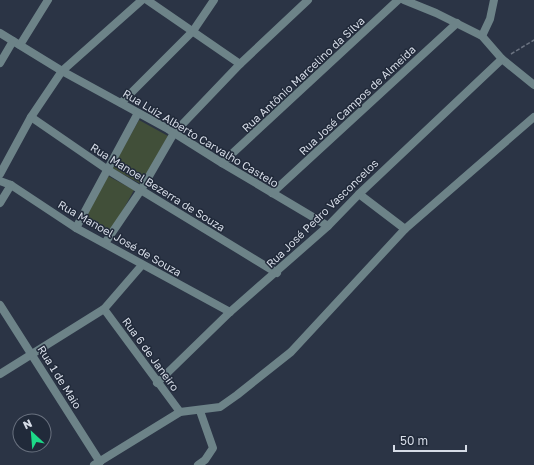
<svg xmlns="http://www.w3.org/2000/svg" width="534" height="465" font-family="'Golos Text',sans-serif">
	<style>
		.green { fill: #414f39 }
		.lines { fill: none; stroke-linecap: round; stroke-linejoin: round }
		.path { stroke: #6b7381; stroke-width: 1.5; stroke-dasharray: 4 2; stroke-linecap: butt }
		.minor { stroke: #6d8388; stroke-width: 8 }
		.labels { text-anchor: middle; dominant-baseline: central; stroke-width: 3; stroke-linejoin: round; paint-order: stroke }
		.street-label { font-size: 11px; fill: #d6dce7; stroke: #212a3a }
	</style>
	<rect width="100%" height="100%" fill="#2b3445"/>
	<g class="green">
		<polygon points="139,120 168,136 141,184 112,168"/>
		<polygon points="108,176 134,190 108,237 82,222"/>
	</g>
	<g class="lines">
		<polyline class="path" points="511,54 534,40"/>
		<g class="minor">
			<polyline points="147,0 240,64"/>
			<polyline points="404,0 436,13 482,36 502,59 534,85"/>
			<polyline points="0,33 62,71 168,129 222,163 328,226"/>
			<polyline points="482,36 490,19 494,0"/>
			<polyline points="20,45 48,0"/>
			<polyline points="0,63 13,41"/>
			<polyline points="121,103 193,31 214,0"/>
			<polyline points="31,117 108,170 277,273"/>
			<polyline points="222,163 398,0"/>
			<polyline points="0,174 31,117 62,71 142,0"/>
			<polyline points="0,181 11,185 76,228 230,312"/>
			<polyline points="272,193 457,23"/>
			<polyline points="359,194 405,229"/>
			<polyline points="0,203 11,185"/>
			<polyline points="76,228 138,113"/>
			<polyline points="105,243 141,190 174,133 240,64 308,0"/>
			<polyline points="0,305 100,462"/>
			<polyline points="104,309 180,412"/>
			<polyline points="0,374 104,309 142,265"/>
			<polyline points="157,383 230,312 328,226 359,194 502,59"/>
			<polyline points="94,465 180,412 220,407 237,395 291,352 405,229 534,117"/>
			<polyline points="198,465 205,460 213,448 200,411"/>
		</g>
	</g>
	<g class="labels">
		<g class="street-label">
			<text transform="translate(303 74) rotate(-43)">Rua Antônio Marcelino da Silva</text>
			<text transform="translate(357 100) rotate(-43)">Rua José Campos de Almeida</text>
			<text transform="translate(201 138) rotate(31)">Rua Luiz Alberto Carvalho Castelo</text>
			<text transform="translate(158 187) rotate(32)">Rua Manoel Bezerra de Souza</text>
			<text transform="translate(322 213) rotate(-44)">Rua José Pedro Vasconcelos</text>
			<text transform="translate(120 238) rotate(30)">Rua Manoel José de Souza</text>
			<text transform="translate(151 354) rotate(54)">Rua 6 de Janeiro</text>
			<text transform="translate(60 377) rotate(58)">Rua 1 de Maio</text>
		</g>
	</g>
	<g transform="translate(32 433) rotate(334)"><circle r="19" fill="#212a3a" stroke="#69717f"/>
	<path d="M0-3L7 15L0 10L-7 15Z" fill="#1dd988"/>
	<text y="-6" font-size="11" font-weight="bold" text-anchor="middle" fill="#d6dce7">N</text>
	</g>
	<path d="M394 445v6h72v-6" fill="none" stroke="#d6dce7" stroke-width="2"/>
	<text x="400" y="445" font-size="12" fill="#d6dce7" stroke="#212a3a" stroke-width="3" paint-order="stroke">50 m</text>
</svg>
